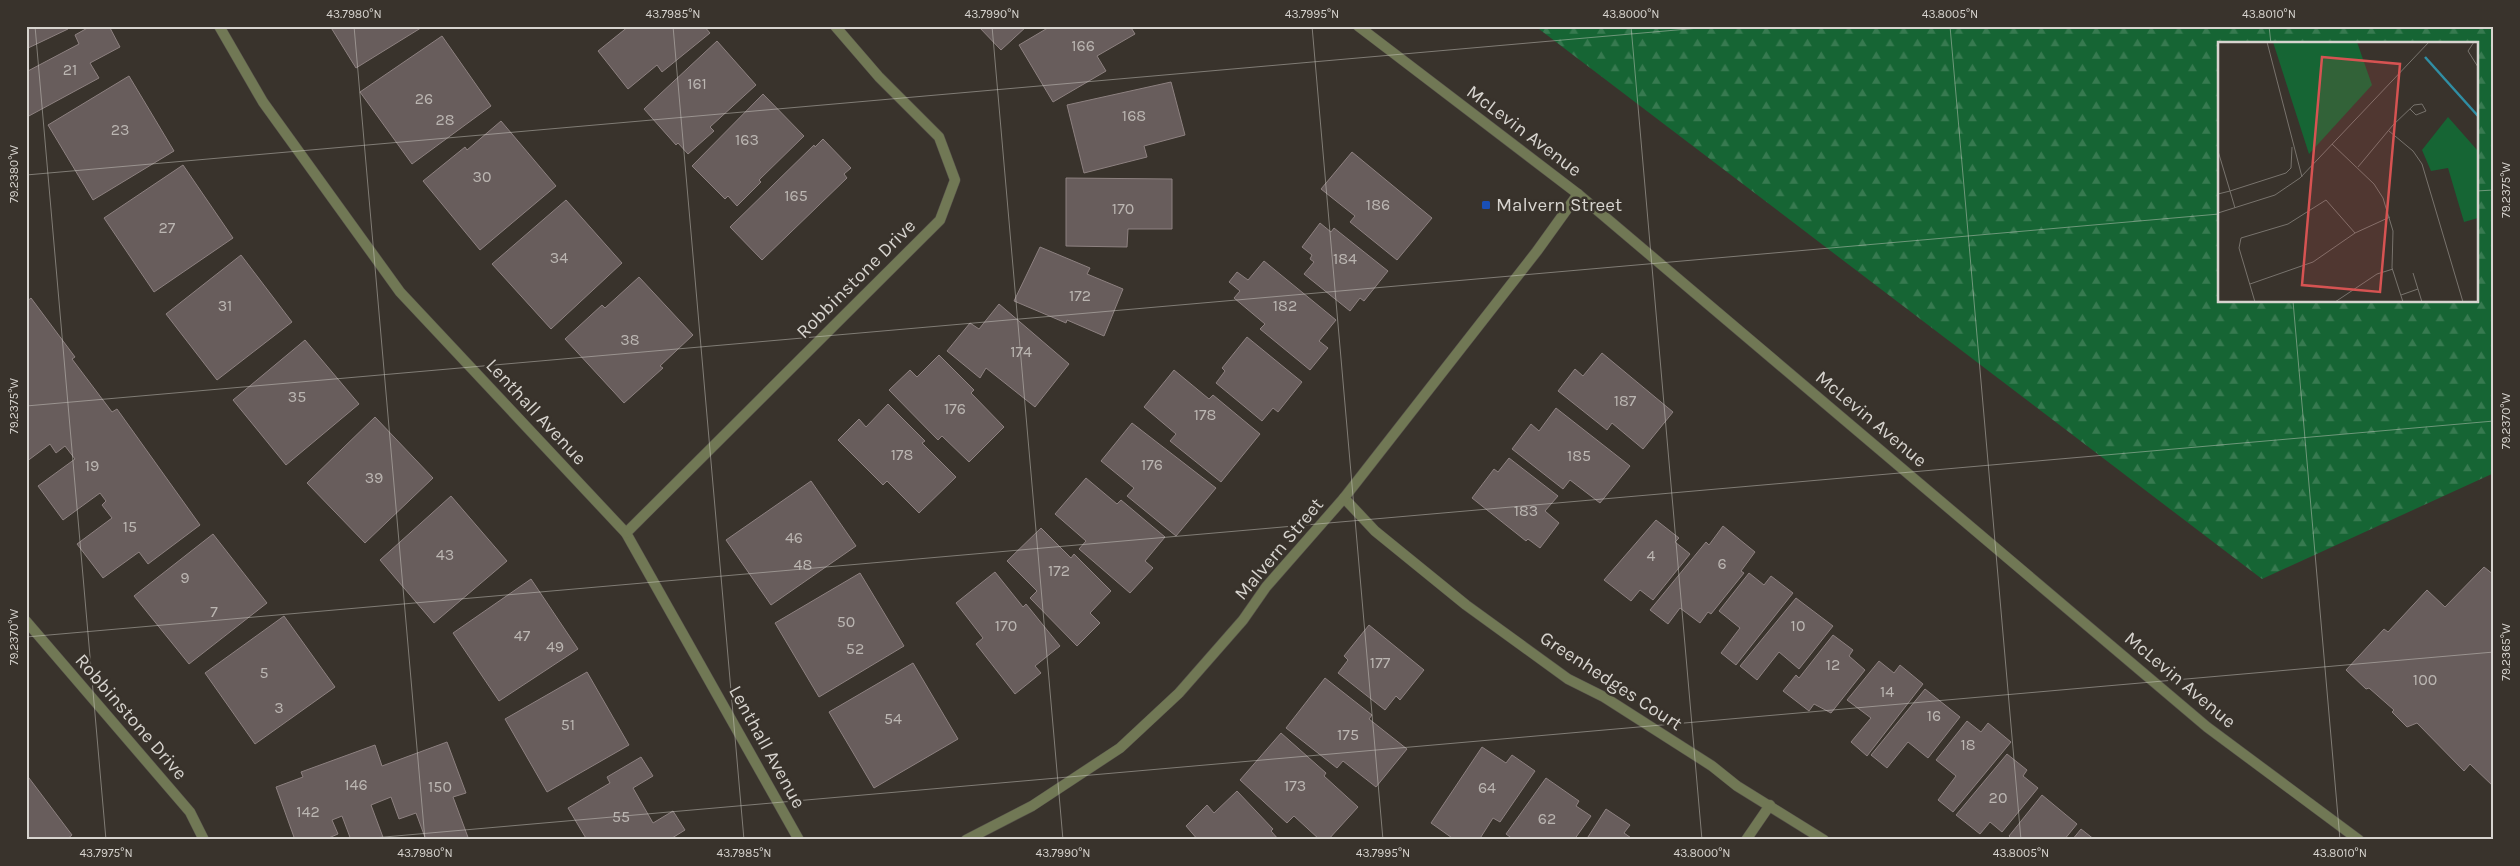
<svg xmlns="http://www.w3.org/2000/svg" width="2520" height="866" font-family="Karla,sans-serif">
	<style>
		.forest { fill: url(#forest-firs); fill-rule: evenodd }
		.building { fill: #685d5c; stroke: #8d8180 }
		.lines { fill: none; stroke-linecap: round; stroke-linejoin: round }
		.minor-casing { stroke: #555049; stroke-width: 11 }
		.tertiary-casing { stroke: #555049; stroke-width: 11 }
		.minor { stroke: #717855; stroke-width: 10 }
		.tertiary { stroke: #717855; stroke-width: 10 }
		.ticks { fill: none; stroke: #d7d4cf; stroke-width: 1; stroke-opacity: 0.45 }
		.transit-dot { fill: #1a4fb4; stroke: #39332c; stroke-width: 2 }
		.labels { text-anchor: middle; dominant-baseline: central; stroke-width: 5; stroke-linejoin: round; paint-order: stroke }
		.number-label { font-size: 16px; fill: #bbb6b2 }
		.street-label { font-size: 19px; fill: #d7d4cf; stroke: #39332c }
		.poi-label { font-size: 19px; fill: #d7d4cf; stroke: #39332c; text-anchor: start }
		.inset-river { fill: none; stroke: #308ea4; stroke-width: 2.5 }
		.inset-road { fill: none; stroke: #78736d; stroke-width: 1 }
		.view { fill: #d65352; fill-opacity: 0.15; stroke: #d65352; stroke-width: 2.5 }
		.inset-edge { fill: none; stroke: #d7d4cf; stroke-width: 2.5 }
		.neatline { fill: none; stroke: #d7d4cf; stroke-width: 2 }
		.ticks-label { font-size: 12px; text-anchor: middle; fill: #d7d4cf }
	</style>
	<defs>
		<pattern id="forest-firs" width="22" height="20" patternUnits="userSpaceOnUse" patternTransform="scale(1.25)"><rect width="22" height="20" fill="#166534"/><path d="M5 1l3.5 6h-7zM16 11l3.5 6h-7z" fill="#377a50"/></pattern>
	</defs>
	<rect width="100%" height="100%" fill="#39332c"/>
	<path class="forest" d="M1535,26H2494V473L2262,579ZM2219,44H2476V301H2219Z"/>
	<g class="building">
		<polygon points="26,26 66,26 68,29 26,49"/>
		<polygon points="91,26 109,26 120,47 90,63 99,78 27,117 26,72 79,44 75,35"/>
		<polygon points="330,26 424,26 356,68"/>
		<polygon points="629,26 704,26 710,33 662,72 657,65 628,89 598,51"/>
		<polygon points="978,26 1027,26 1001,50"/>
		<polygon points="1051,26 1130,26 1135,34 1097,56 1106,71 1053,102 1019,45"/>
		<polygon points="442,36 491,106 412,164 360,92"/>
		<polygon points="717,41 756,85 710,127 714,131 688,154 678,143 676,145 644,109"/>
		<polygon points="129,76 174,151 93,200 48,125"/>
		<polygon points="1171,82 1185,135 1144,146 1147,157 1084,173 1067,105"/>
		<polygon points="763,94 804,136 759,180 761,182 737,206 728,196 725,199 692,166"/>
		<polygon points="501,121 556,186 480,250 423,181 465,147 467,150"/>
		<polygon points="823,139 851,168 844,174 847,178 762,260 730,227 814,145 815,147"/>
		<polygon points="1352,152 1432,218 1397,260 1350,222 1355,216 1321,189"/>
		<polygon points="183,165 233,238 154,292 104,218"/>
		<polygon points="1066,178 1172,179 1172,229 1128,229 1127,247 1066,246"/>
		<polygon points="566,200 622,263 551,329 492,264"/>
		<polygon points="1320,223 1331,232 1334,228 1388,271 1364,301 1360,298 1350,311 1304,274 1314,262 1310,259 1312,255 1302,247"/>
		<polygon points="1040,247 1090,268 1087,274 1123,289 1104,336 1067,320 1066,323 1014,301"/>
		<polygon points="241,255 292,322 217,380 166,314"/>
		<polygon points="1264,261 1336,320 1319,341 1328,348 1310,370 1260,329 1265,324 1234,298 1240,291 1229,282 1237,272 1248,280"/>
		<polygon points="639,277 693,335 660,366 663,368 624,403 565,339 602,305 605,308"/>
		<polygon points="31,298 75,357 72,359 112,412 117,409 200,525 148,564 139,552 103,578 77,544 112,518 102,505 106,501 100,493 63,520 38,486 75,459 65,446 56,453 50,444 26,462 26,302"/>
		<polygon points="999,304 1069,364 1035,407 986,368 980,378 947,351 970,323 979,329"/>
		<polygon points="1247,337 1302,382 1278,412 1273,408 1262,421 1216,383 1225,371 1222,368"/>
		<polygon points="305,340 359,404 286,465 233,400"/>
		<polygon points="1602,353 1673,412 1643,449 1612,423 1607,430 1558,391 1575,369 1583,376"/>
		<polygon points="939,355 974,390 971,393 1004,427 969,462 942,436 938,440 889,390 910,370 917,377"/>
		<polygon points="1174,370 1209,399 1213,395 1260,434 1221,482 1170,441 1176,434 1144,407"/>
		<polygon points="888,404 925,441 922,443 956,477 919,513 887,481 883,485 838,440 859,419 866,427"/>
		<polygon points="1556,408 1630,466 1600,503 1570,480 1563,489 1512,449 1531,424 1539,431"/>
		<polygon points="375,417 433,478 365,543 307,483"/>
		<polygon points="1132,423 1216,488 1176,536 1127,496 1134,488 1101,461"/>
		<polygon points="1509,458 1558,496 1545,511 1559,523 1540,548 1528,539 1526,541 1472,498 1494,469 1498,472"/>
		<polygon points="1086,478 1117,504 1121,500 1165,537 1145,561 1153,568 1130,593 1079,549 1086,541 1055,514"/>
		<polygon points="811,481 856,546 771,605 726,540"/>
		<polygon points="451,496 507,561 434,623 380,560"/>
		<polygon points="1656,520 1679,538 1675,542 1690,554 1653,600 1640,590 1631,601 1604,580"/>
		<polygon points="1723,526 1755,552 1741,571 1744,573 1711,614 1708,612 1700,623 1680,608 1668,624 1650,610 1706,542 1709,545"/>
		<polygon points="1041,528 1071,558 1074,554 1111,591 1090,613 1100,623 1077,646 1030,598 1037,591 1007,561"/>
		<polygon points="213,534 267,603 189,664 134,596"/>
		<polygon points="2484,567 2494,575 2494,787 2470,764 2464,771 2417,723 2407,727 2392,712 2394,710 2369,688 2366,689 2346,670 2384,629 2388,632 2427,590 2445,607"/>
		<polygon points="995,572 1023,607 1026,604 1060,646 1035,666 1041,673 1015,694 976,644 983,638 956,603"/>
		<polygon points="860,573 904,646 819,697 775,623"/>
		<polygon points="1749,573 1764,585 1771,576 1793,593 1736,665 1721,653 1740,628 1719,611"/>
		<polygon points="531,579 578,649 499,701 453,633"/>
		<polygon points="1796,598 1833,626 1799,669 1779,652 1757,680 1740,666"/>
		<polygon points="284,616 335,687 255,744 205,673"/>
		<polygon points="1369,625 1424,670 1400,700 1396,696 1385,710 1338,673 1348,660 1344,656"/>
		<polygon points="1833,635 1853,650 1849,656 1865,670 1831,713 1814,704 1809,711 1783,691 1796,675 1799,678"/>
		<polygon points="1879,661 1894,673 1900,665 1923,684 1867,756 1851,742 1871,718 1847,700"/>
		<polygon points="913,663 958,739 874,788 829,712"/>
		<polygon points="587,672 629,745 547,792 505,719"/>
		<polygon points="1325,678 1372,715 1369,719 1407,749 1376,787 1343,761 1337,768 1286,728"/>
		<polygon points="1925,689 1960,717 1928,758 1908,742 1887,768 1871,755"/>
		<polygon points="1967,721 1981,732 1988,723 2011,742 1953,812 1938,800 1956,776 1936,760"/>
		<polygon points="1281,733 1326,773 1324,776 1358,807 1328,840 1320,840 1294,816 1287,823 1240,780"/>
		<polygon points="447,742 466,793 453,797 469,840 426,840 416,813 399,819 391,797 371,805 384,840 351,840 342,816 332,820 338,834 324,840 295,840 276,787 303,777 301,772 375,745 382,766"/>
		<polygon points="1482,747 1506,763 1512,755 1535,771 1500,822 1493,818 1479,840 1455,840 1431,823"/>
		<polygon points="2007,754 2027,770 2023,776 2038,788 2002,832 1990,822 1980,834 1956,815"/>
		<polygon points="641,757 653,776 633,788 653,823 673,811 685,830 669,840 587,840 568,808 610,783 607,777"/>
		<polygon points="26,774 72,835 66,840 26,840"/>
		<polygon points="1546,778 1579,801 1576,806 1591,816 1574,840 1514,840 1506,834"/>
		<polygon points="1237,791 1273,829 1271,831 1279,840 1198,840 1186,826 1207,805 1214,813"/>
		<polygon points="2042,795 2077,824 2064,840 2013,840 2009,836"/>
		<polygon points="1606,809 1630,825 1624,833 1634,840 1586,840"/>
		<polygon points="2081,829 2095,840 2072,840"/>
	</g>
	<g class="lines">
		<defs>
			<g id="minor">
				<polyline points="219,26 263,102 400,292 626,533 799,840"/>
				<polyline points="1344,498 1375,531 1466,605 1568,679 1604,697 1712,766 1737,786 1824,840"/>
				<polyline points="626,533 940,220 955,180 939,137 879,77 835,26"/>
				<polyline points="26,621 190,812 204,840"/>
				<polyline points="1746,840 1770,805"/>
			</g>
			<g id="tertiary">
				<polyline points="1358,26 1578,194 2207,727 2359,840"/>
				<polyline points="966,840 1032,806 1120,748 1179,693 1243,620 1266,587 1344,498 1537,251 1578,194"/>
			</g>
		</defs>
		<use href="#minor" class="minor-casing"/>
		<use href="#tertiary" class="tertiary-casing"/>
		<use href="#minor" class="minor"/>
		<use href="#tertiary" class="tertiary"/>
	</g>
	<path class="ticks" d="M35,26L106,840M354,26L425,840M673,26L744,840M992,26L1063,840M1312,26L1383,840M1631,26L1702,840M1950,26L2021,840M2269,26L2271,44M26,175L1722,26M2476,191L2494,190M2293,301L2340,840M26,406L2219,214M26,637L2494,421M350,840L2494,652"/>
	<rect class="transit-dot" x="1481" y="200" width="10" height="10" rx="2.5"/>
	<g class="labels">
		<g class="number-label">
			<text x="1083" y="45">166</text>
			<text x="70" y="69">21</text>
			<text x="697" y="83">161</text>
			<text x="424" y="98">26</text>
			<text x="1134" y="115">168</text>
			<text x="445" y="119">28</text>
			<text x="120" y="129">23</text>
			<text x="747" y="139">163</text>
			<text x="482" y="176">30</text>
			<text x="796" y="195">165</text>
			<text x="1378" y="204">186</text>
			<text x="1123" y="208">170</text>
			<text x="167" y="227">27</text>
			<text x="559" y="257">34</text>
			<text x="1345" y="258">184</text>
			<text x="1080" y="295">172</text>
			<text x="225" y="305">31</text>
			<text x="1285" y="305">182</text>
			<text x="630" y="339">38</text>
			<text x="1021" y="351">174</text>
			<text x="297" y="396">35</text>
			<text x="1625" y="400">187</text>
			<text x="955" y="408">176</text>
			<text x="1205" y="414">178</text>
			<text x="902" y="454">178</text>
			<text x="1579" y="455">185</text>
			<text x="1152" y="464">176</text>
			<text x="92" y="465">19</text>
			<text x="374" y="477">39</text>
			<text x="1526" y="510">183</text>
			<text x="130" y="526">15</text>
			<text x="794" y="537">46</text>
			<text x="445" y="554">43</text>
			<text x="1651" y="555">4</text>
			<text x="1722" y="563">6</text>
			<text x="803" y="564">48</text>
			<text x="1059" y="570">172</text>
			<text x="185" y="577">9</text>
			<text x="214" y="611">7</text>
			<text x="846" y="621">50</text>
			<text x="1006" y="625">170</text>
			<text x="1798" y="625">10</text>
			<text x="522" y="635">47</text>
			<text x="555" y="646">49</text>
			<text x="855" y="648">52</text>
			<text x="1380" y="662">177</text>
			<text x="1833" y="664">12</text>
			<text x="264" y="672">5</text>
			<text x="2425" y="679">100</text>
			<text x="1887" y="691">14</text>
			<text x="279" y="707">3</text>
			<text x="1934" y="715">16</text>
			<text x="893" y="718">54</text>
			<text x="568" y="724">51</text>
			<text x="1348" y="734">175</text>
			<text x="1968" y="744">18</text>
			<text x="356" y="784">146</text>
			<text x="1295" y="785">173</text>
			<text x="440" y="786">150</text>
			<text x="1487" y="787">64</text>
			<text x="1998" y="797">20</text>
			<text x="308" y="811">142</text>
			<text x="621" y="816">55</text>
			<text x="1547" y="818">62</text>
		</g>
		<g class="street-label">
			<text transform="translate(1524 131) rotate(37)">McLevin Avenue</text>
			<text transform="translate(856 279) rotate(-45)">Robbinstone Drive</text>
			<text transform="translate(536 412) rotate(47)">Lenthall Avenue</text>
			<text transform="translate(1871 419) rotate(40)">McLevin Avenue</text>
			<text transform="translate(1279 549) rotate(-50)">Malvern Street</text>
			<text transform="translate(2180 680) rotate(40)">McLevin Avenue</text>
			<text transform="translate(1611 681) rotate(33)">Greenhedges Court</text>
			<text transform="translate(131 717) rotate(49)">Robbinstone Drive</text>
			<text transform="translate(767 747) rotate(61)">Lenthall Avenue</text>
		</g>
		<g class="poi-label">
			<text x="1496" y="205">Malvern Street</text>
		</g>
	</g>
	<g transform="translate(2218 42)">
		<rect width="260" height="260" fill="#39332c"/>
		<path d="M55,0H139L154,43L91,112ZM230,75L260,109V176L246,180L230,126L213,129L204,108Z" fill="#166534"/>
		<path class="inset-river" d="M207,15L260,74"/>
		<path class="inset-road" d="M49,0L84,135M256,0L250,9L260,25M171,89L195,109L204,122L245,260M114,102L156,142L165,156L175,189L174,226L185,260M0,109L12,149L0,152M140,125L175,83L196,63L204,62L208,69L198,73L192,67M17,166L12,149L68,131L73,126L74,105M0,171L57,153L82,136L211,0M195,231L204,260M32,242L95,220L137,191L172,175M183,253L200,247M37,260L21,206L23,196L70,182L108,158L137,191M117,260L159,232L175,227"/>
		<path class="view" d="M104,15L182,22L162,250L84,243Z"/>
		<rect width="260" height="260" class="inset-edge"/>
	</g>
	<rect width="2520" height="866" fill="none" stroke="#39332c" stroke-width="55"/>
	<rect x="28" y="28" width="2464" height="810" class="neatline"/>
	<g class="ticks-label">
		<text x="354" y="18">43.7980°N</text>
		<text x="673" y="18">43.7985°N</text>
		<text x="992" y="18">43.7990°N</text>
		<text x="1312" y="18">43.7995°N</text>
		<text x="1631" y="18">43.8000°N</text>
		<text x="1950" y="18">43.8005°N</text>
		<text x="2269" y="18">43.8010°N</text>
		<text transform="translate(14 174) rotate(-90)" y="4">79.2380°W</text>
		<text transform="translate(2506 190) rotate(-90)" y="4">79.2375°W</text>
		<text transform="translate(14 406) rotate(-90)" y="4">79.2375°W</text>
		<text transform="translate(2506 421) rotate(-90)" y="4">79.2370°W</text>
		<text transform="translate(14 637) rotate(-90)" y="4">79.2370°W</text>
		<text transform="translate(2506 652) rotate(-90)" y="4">79.2365°W</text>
		<text x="106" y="857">43.7975°N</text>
		<text x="425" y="857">43.7980°N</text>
		<text x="744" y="857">43.7985°N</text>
		<text x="1063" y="857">43.7990°N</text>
		<text x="1383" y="857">43.7995°N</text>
		<text x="1702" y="857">43.8000°N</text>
		<text x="2021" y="857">43.8005°N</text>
		<text x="2340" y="857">43.8010°N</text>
	</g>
</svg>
